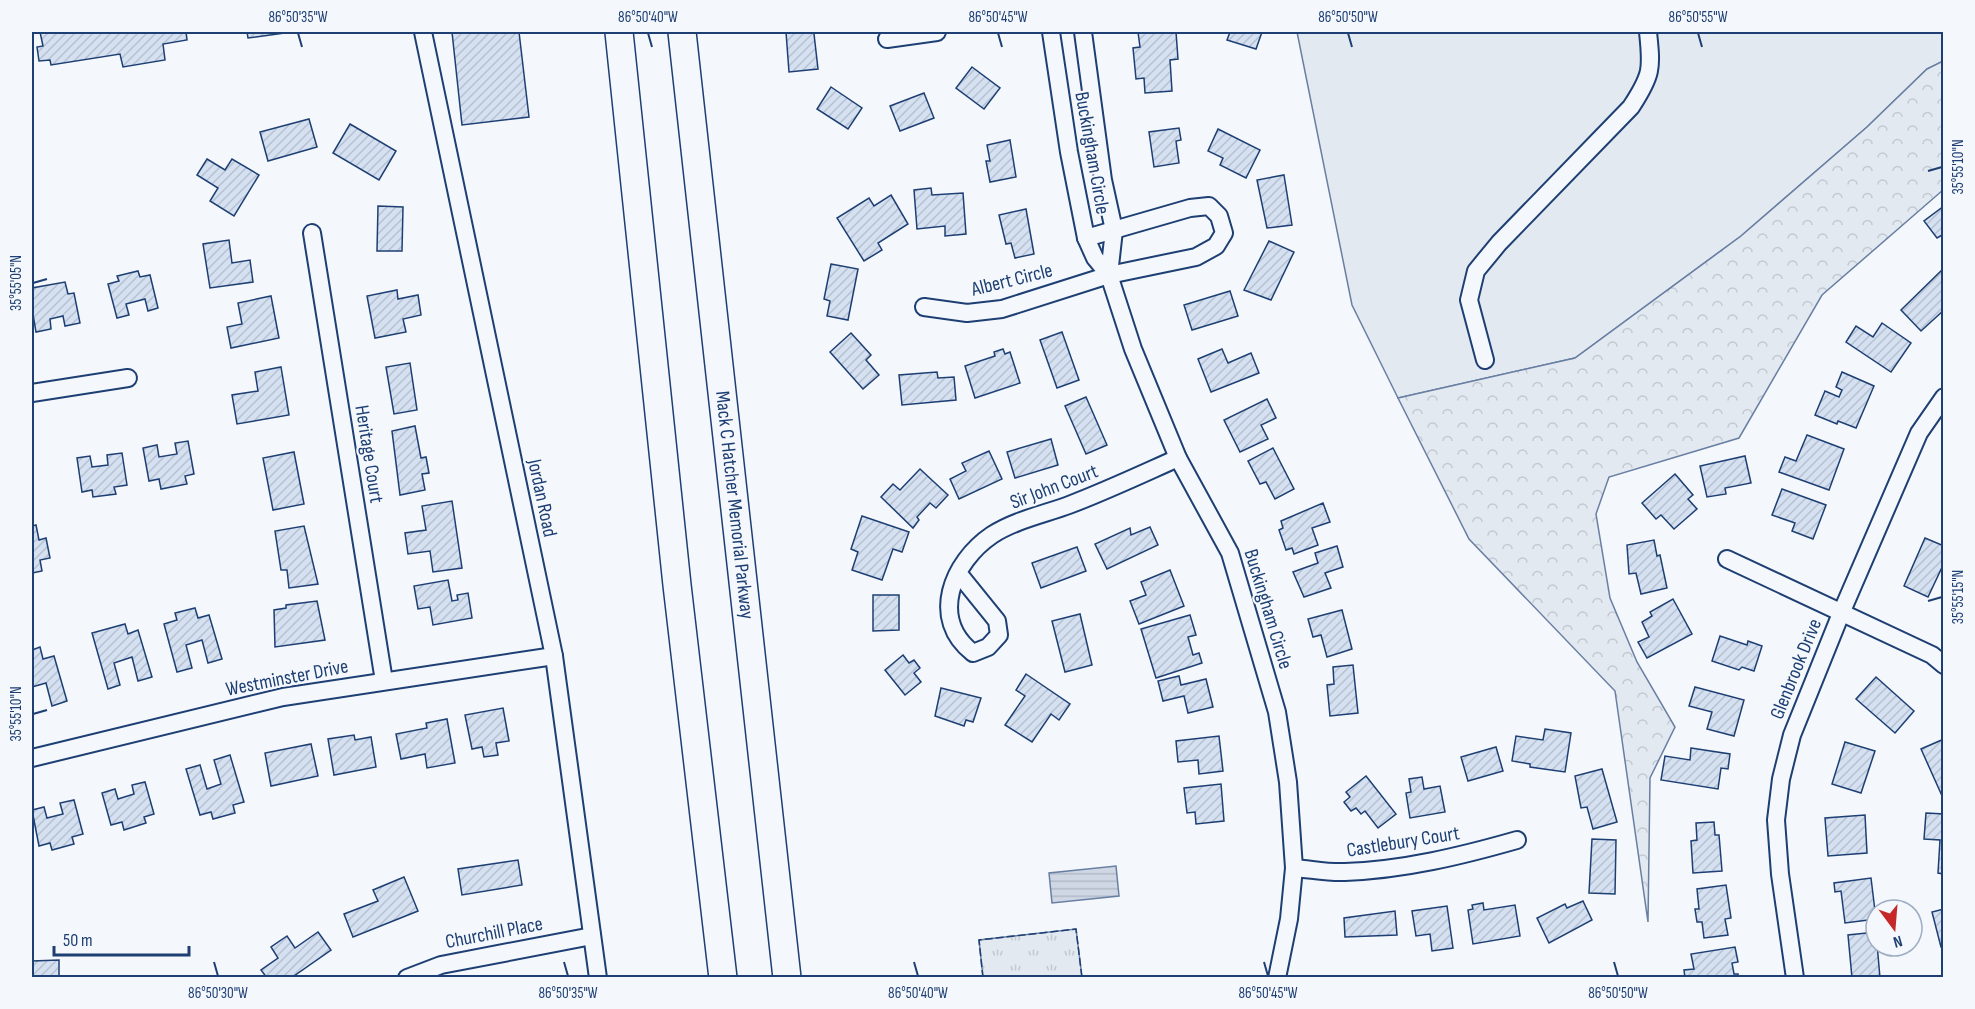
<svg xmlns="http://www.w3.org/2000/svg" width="1975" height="1009" font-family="'Sofia Sans Condensed',sans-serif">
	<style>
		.grass { fill: #e3e9f0; stroke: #687fa3; stroke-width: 1.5 }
		.forest { fill: url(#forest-crowns); stroke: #687fa3; stroke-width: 1.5 }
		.park { fill: url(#park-tufts); stroke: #687fa3; stroke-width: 1.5 }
		.water { fill: url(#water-rules); stroke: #687fa3; stroke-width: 1.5 }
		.building { fill: url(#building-hatch); stroke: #1d3f73; stroke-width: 1.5 }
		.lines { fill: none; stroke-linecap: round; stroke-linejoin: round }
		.minor-casing { stroke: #1d3f73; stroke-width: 20 }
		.trunk-casing { stroke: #1d3f73; stroke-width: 30 }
		.minor { stroke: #f4f7fb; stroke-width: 16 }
		.trunk { stroke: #f4f7fb; stroke-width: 27 }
		.fence { stroke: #1d3f73; stroke-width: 1.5; stroke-dasharray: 8 3; stroke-linecap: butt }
		.ticks { fill: none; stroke: #1d3f73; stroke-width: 2 }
		.labels { text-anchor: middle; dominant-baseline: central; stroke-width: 4.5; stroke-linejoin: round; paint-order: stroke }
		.street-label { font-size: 20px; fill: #1d3f73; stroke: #f4f7fb }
		.neatline { fill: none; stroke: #1d3f73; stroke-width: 2 }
		.ticks-label { font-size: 15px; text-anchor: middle; fill: #1d3f73 }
	</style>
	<defs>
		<pattern id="forest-crowns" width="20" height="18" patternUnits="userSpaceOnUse" patternTransform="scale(1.5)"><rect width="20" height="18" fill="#e3e9f0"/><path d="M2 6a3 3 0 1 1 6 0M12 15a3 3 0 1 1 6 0" fill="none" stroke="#c2c9d1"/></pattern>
		<pattern id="park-tufts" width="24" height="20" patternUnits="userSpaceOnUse" patternTransform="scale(1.5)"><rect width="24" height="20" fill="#e3e9f0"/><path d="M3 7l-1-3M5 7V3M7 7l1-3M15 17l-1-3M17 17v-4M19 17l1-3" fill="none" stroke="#c2c9d1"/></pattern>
		<pattern id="water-rules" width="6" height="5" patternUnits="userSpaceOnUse" patternTransform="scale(1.5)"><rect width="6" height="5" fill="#cfd7e4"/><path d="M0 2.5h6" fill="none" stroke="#b1bac7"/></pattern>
		<pattern id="building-hatch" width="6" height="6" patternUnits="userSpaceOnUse" patternTransform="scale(1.5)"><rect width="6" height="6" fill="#d5e0f0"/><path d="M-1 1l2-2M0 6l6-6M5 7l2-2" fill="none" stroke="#b6c1d1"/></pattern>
	</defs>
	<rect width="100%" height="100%" fill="#f4f7fb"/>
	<polygon class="grass" points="1297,32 1943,32 1944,61 1927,69 1867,127 1741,236 1575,358 1398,398 1352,305"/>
	<polygon class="forest" points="1943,61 1943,190 1822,295 1739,438 1609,477 1596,514 1610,598 1637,662 1675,727 1650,778 1648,922 1615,691 1469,539 1398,398 1575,358 1741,236 1867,127 1927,69"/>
	<polygon class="park" points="1076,929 1082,977 983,977 979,940"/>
	<polygon class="water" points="1116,866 1119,896 1052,903 1049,873"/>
	<g class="building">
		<polygon points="40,32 186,32 187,40 163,44 165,60 123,67 120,54 51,65 50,60 39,61 37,47 43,46"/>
		<polygon points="247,32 292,32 248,38"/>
		<polygon points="452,32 519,32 529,117 462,125"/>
		<polygon points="786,32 811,32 814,34 818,69 789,72"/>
		<polygon points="1138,32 1176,32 1178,59 1170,60 1172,91 1145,93 1144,78 1136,79 1133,48 1140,47"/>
		<polygon points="1230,32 1262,32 1256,49 1227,40"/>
		<polygon points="972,67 1000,88 984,109 956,88"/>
		<polygon points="831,87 862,108 848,129 817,109"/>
		<polygon points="924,93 934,118 900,131 890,106"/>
		<polygon points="309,119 317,147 268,161 260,132"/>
		<polygon points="350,124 396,151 379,180 333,153"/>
		<polygon points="1179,128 1181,140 1176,141 1179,163 1154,167 1149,132"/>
		<polygon points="1218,129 1260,150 1246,178 1220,165 1223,158 1208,151"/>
		<polygon points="1010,140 1016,177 990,182 986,161 990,161 987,145"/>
		<polygon points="207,159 225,170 232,159 259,175 234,216 210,201 218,188 197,175"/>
		<polygon points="1284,175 1292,225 1267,228 1257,180"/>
		<polygon points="931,188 932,195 963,193 966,234 945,236 945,226 917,229 914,190"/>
		<polygon points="891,195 908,224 878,243 882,250 864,261 837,218 869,198 874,206"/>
		<polygon points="378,206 403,207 402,251 377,251"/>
		<polygon points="1944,206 1944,234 1937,238 1924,221"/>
		<polygon points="1026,209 1034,254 1015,258 1011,243 1006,244 999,215"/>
		<polygon points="229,240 232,263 250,260 253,282 210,288 203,244"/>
		<polygon points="1269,241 1294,252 1271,300 1244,290"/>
		<polygon points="831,264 858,269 848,320 827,316 830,301 824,299"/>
		<polygon points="1942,270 1944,310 1921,331 1901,310"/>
		<polygon points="138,271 140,277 150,275 158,308 148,311 145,299 126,304 129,315 117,318 108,284 119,281 117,276"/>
		<polygon points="65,282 68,294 74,293 80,323 65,326 63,316 50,319 51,329 36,332 32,308 32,288"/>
		<polygon points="397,290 398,299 418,295 421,315 403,319 406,332 375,338 367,296"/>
		<polygon points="1230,291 1238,316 1192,330 1184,305"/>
		<polygon points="271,296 279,338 231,348 227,327 242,324 238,303"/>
		<polygon points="1882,323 1911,343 1891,372 1846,342 1856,326 1873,337"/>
		<polygon points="1062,332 1079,380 1057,388 1040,340"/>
		<polygon points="851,333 871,355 866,360 879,375 863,389 830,352"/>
		<polygon points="1003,349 1005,354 1010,352 1020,383 975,398 965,366 995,356 994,352"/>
		<polygon points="1222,349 1228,363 1251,353 1259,373 1211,392 1198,359"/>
		<polygon points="410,363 417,410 394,414 386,367"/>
		<polygon points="281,367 289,415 237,424 232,395 258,391 255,372"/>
		<polygon points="937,372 938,378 954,377 956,400 902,405 899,375"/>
		<polygon points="1842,372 1874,386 1856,428 1838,421 1837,424 1815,415 1825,391 1839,397 1842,390 1836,387"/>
		<polygon points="1086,397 1107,445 1086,454 1065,406"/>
		<polygon points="1267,399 1276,418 1261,425 1268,439 1240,452 1224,420"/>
		<polygon points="415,426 421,458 426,457 429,473 422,474 425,490 400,495 392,431"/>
		<polygon points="1807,435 1844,449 1829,490 1779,472 1785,457 1796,461"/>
		<polygon points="1051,439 1058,465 1015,478 1007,452"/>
		<polygon points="188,441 194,474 185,476 187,484 161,489 159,479 149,481 143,448 157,445 159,457 177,454 175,443"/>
		<polygon points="1273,448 1294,489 1275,499 1266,482 1260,484 1248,461"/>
		<polygon points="989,451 1002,479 959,499 950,479 966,471 962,463"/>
		<polygon points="294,452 304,504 273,510 263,458"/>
		<polygon points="122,453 127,485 114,487 116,494 93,497 92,490 82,492 77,458 90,456 92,467 108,465 107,455"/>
		<polygon points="1745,456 1751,483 1725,488 1726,494 1707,497 1700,466"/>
		<polygon points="920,469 948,495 936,508 930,503 917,517 919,520 913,528 881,497 893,484 900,490"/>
		<polygon points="1675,474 1693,495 1688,499 1697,509 1674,529 1661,515 1656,519 1642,503"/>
		<polygon points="1782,489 1826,505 1813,539 1792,531 1795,523 1772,515"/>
		<polygon points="452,501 462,568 433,572 430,551 408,554 405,533 426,530 422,506"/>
		<polygon points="1323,503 1330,522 1312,528 1318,545 1294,554 1292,548 1286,550 1279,530 1283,528 1281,521"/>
		<polygon points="862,516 909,532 902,552 893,549 882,580 852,570 858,552 851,549"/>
		<polygon points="36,525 39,540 46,538 50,558 40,560 42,571 32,573 32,526"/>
		<polygon points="304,526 318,584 289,588 287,570 281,570 275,531"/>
		<polygon points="1150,527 1158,545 1107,569 1095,544 1130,528 1131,535"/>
		<polygon points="1925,538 1944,546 1944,563 1928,597 1904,586"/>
		<polygon points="1654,540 1657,556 1660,555 1667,588 1641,594 1636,573 1629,574 1627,545"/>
		<polygon points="1337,546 1343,567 1325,573 1331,588 1304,597 1293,572 1318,563 1315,553"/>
		<polygon points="1077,547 1086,571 1041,588 1032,563"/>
		<polygon points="1170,570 1184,606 1139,624 1130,601 1146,595 1141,582"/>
		<polygon points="448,580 452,601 458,600 457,595 468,593 472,618 433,625 430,607 418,609 414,586"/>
		<polygon points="873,595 899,595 899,630 873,631"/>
		<polygon points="1673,599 1692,634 1647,658 1638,642 1649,637 1642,622 1652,616 1650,612"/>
		<polygon points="317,601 325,640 275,647 274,610 286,608 286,605"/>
		<polygon points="195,608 198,618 209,615 222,659 208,663 202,640 186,645 192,668 177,672 164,624 177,620 175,613"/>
		<polygon points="1342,610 1352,649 1327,657 1321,635 1313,637 1308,619"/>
		<polygon points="1080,614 1092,665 1065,672 1052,621"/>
		<polygon points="1190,615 1196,635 1188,637 1193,655 1199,653 1202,663 1156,678 1141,629"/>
		<polygon points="125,624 128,634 138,630 152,677 138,681 132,657 114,663 120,685 108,689 92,633"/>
		<polygon points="1720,636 1747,645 1748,641 1762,646 1754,671 1742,667 1739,670 1712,661"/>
		<polygon points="40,647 43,659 54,656 67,701 52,706 46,683 32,687 32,650"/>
		<polygon points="903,655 909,663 914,660 920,668 914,673 921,682 905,695 885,670"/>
		<polygon points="1353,665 1358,713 1330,716 1327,685 1334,684 1333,667"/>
		<polygon points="1026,674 1070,704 1059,720 1051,714 1032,742 1005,725 1025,696 1016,690"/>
		<polygon points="1179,676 1181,685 1206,679 1213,707 1188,713 1184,696 1163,701 1158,681"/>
		<polygon points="1876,677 1914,711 1895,733 1856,699"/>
		<polygon points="1695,687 1744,700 1734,736 1707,729 1712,712 1689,706"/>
		<polygon points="941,688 981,698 973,722 966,720 964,726 935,716"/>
		<polygon points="503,708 509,741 496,743 498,755 484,757 482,747 472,749 465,715"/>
		<polygon points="447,719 455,763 427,768 425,754 401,759 396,734 427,728 426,723"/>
		<polygon points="1545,729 1571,733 1565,772 1530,767 1530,764 1512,761 1516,736 1543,740"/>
		<polygon points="354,735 355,740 371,737 376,767 334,775 328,739"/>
		<polygon points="1219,736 1223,771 1199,774 1198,760 1178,762 1176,741"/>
		<polygon points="1944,739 1944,798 1943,798 1921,749"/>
		<polygon points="1845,742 1875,751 1861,793 1832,784"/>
		<polygon points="311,744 318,776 271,786 265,753"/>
		<polygon points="1496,747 1503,771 1468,781 1461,757"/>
		<polygon points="1691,748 1730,754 1728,769 1721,768 1718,789 1661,780 1665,756 1690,760"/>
		<polygon points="230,755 244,802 233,805 235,813 213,819 211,812 200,815 186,769 200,765 207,789 221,784 214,760"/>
		<polygon points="1602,769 1617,822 1593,829 1587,807 1581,808 1575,776"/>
		<polygon points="1366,776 1396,814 1378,828 1365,811 1361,814 1356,808 1351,811 1344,802 1350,797 1346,792"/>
		<polygon points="1422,777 1424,789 1440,786 1445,812 1410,818 1406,793 1411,792 1409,779"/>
		<polygon points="145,782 154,814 144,817 146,823 124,830 122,822 111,825 102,793 115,789 118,799 134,794 132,785"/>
		<polygon points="1221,784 1224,821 1196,824 1195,812 1187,813 1184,788"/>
		<polygon points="74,800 83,834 72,837 74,844 52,850 50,843 39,846 32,810 44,807 47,818 63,814 60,803"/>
		<polygon points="1926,813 1944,814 1944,874 1938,873 1940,840 1924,839"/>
		<polygon points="1865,815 1867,853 1828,856 1825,818"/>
		<polygon points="1714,822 1715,835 1719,835 1722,871 1693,873 1691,841 1697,840 1696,823"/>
		<polygon points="1592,839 1616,840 1615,894 1589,893"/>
		<polygon points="518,860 522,885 462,895 458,869"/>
		<polygon points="404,877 418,911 353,937 344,914 378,901 373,890"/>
		<polygon points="1871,878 1876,919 1845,923 1841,891 1835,892 1834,883"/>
		<polygon points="1726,885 1731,918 1725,919 1728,935 1704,938 1702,922 1697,922 1695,909 1699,909 1697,889"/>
		<polygon points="1583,901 1592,920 1549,943 1537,918 1565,904 1567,908"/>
		<polygon points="1483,903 1484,910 1515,905 1520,936 1473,944 1468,910 1473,909 1472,905"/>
		<polygon points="1447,906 1453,948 1432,951 1430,934 1416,936 1412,911"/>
		<polygon points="1944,909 1944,947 1941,947 1932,912"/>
		<polygon points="1395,911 1397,935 1345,937 1344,918"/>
		<polygon points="318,932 331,950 291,978 267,978 261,970 278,958 271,947 287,936 295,948"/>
		<polygon points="1876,932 1880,978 1852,978 1848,935"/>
		<polygon points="1735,947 1738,962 1732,963 1734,974 1738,974 1738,978 1685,978 1684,970 1694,969 1691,954"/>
		<polygon points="59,960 59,978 32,978 32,961"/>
	</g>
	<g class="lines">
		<defs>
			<g id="minor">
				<polyline points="423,32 554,656 598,978"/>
				<polyline points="1051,32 1069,152 1086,238 1095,258 1109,275 1133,349 1178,458 1230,553 1277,712 1288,782 1294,868 1289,919 1277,978"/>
				<polyline points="1083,32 1103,180 1114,230 1109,275"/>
				<polyline points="887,39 937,32"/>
				<polyline points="312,233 384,681"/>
				<polyline points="924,307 967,313 1002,309 1109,275 1196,257 1216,246 1224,233 1219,216 1209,206 1190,208 1086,238"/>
				<path d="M1485,360L1469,300L1476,271L1499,243L1631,107C1652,75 1652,69 1648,32"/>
				<polyline points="32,393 128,378"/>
				<polyline points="1727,559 1932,655 1944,665"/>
				<path d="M959,574L997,621L999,635L988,647L973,653C929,619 952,562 992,535C1015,520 1045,514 1069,505C1106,491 1142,474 1178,458"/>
				<polyline points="32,758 283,697 554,656"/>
				<path d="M1294,868C1310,869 1328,873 1345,872C1403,870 1461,856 1517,840"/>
				<polyline points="407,978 441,965 592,936"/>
				<polyline points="1795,978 1780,874 1776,820 1781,779 1792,735 1842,611 1919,433 1944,397"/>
			</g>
			<g id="trunk">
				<polyline points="619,32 677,585 723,978"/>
				<path id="s1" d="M682,32L787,978"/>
			</g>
		</defs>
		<use href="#minor" class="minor-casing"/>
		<use href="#trunk" class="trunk-casing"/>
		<use href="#minor" class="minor"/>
		<use href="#trunk" class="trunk"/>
		<polyline class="fence" points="983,978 979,940 1076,929 1082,978"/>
	</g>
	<path class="ticks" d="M298,33L302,47M648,33L652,47M998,33L1002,47M1348,33L1352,47M1698,33L1702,47M1928,171L1942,167M33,283L47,279M1928,601L1942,597M33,714L47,710M214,962L218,976M564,962L568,976M914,962L918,976M1264,962L1268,976M1614,962L1618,976"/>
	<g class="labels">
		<g class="street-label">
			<text transform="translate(1092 153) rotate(80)">Buckingham Circle</text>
			<text transform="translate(1012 280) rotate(-14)">Albert Circle</text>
			<text transform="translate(369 454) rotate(81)">Heritage Court</text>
			<text transform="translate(1054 487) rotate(-21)">Sir John Court</text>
			<text transform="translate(542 498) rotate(78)">Jordan Road</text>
			<text stroke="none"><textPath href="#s1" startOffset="476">Mack C Hatcher Memorial Parkway</textPath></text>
			<text transform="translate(1268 609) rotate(73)">Buckingham Circle</text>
			<text transform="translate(1796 669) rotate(-68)">Glenbrook Drive</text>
			<text transform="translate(287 678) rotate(-11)">Westminster Drive</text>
			<text transform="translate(1403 842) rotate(-9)">Castlebury Court</text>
			<text transform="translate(494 933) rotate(-11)">Churchill Place</text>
		</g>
	</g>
	<rect width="1975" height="1009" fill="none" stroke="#f4f7fb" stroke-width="66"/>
	<g transform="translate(1894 928) rotate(164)"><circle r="28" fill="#f4f7fb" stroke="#9eadc5" stroke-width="1.5"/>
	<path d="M0-4.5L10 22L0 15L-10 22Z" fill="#c62828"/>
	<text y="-9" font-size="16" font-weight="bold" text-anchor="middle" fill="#1d3f73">N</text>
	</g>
	<path d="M54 946v9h135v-9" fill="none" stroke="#1d3f73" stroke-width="3"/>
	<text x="63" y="946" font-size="18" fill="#1d3f73" stroke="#f4f7fb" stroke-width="4.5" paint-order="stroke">50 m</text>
	<rect x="33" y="33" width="1909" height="943" class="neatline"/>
	<g class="ticks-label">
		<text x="298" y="22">86°50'35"W</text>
		<text x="648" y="22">86°50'40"W</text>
		<text x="998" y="22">86°50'45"W</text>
		<text x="1348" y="22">86°50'50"W</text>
		<text x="1698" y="22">86°50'55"W</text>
		<text transform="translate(1958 167) rotate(-90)" y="5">35°55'10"N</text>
		<text transform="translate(16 283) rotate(-90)" y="5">35°55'05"N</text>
		<text transform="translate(1958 597) rotate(-90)" y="5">35°55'15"N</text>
		<text transform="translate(16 714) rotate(-90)" y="5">35°55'10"N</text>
		<text x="218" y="998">86°50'30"W</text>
		<text x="568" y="998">86°50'35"W</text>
		<text x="918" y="998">86°50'40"W</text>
		<text x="1268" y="998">86°50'45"W</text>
		<text x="1618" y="998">86°50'50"W</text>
	</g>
</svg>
